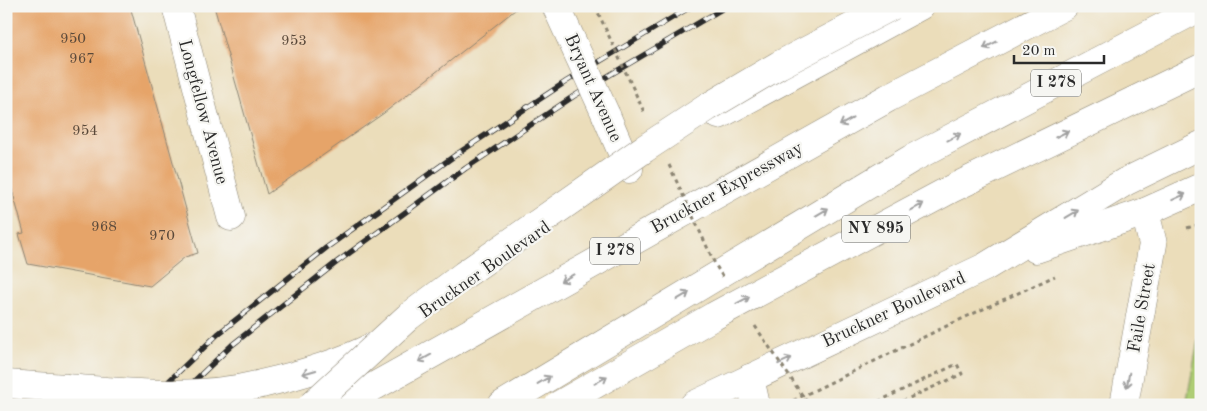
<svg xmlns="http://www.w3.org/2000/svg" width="1207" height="411" font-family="'Old Standard TT',serif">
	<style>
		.green { fill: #aecd74; stroke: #6c7c50 }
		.building { fill: #e6a469 }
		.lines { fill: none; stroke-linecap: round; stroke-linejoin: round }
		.minor-casing { stroke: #8b8472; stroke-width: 29 }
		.secondary-casing { stroke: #8b8472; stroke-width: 29 }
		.motorway-casing { stroke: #8b8472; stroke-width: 29 }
		.path { stroke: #8b8472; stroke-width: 3; stroke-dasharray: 4 4; stroke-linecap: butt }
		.minor { stroke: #fff; stroke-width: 28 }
		.secondary { stroke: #fff; stroke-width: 28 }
		.motorway { stroke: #fff; stroke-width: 28 }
		.rail-casing { stroke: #2b2b2b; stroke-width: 5.5 }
		.rail { stroke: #f6f6f2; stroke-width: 4; stroke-dasharray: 11; stroke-linecap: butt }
		.secondary-bridge-casing { stroke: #8b8472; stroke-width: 29; stroke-linecap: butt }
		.motorway-bridge-casing { stroke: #8b8472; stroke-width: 29; stroke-linecap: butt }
		.path-bridge { stroke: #8b8472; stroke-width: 3; stroke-dasharray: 4 4; stroke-linecap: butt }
		.secondary-bridge { stroke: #fff; stroke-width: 28 }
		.motorway-bridge { stroke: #fff; stroke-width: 28 }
		.oneway { stroke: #a0a0a0 }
		.labels { text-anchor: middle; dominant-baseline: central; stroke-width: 4.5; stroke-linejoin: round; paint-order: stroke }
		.number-label { font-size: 15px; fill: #5a493a }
		.shield { fill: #f6f6f2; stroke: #686867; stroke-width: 1 }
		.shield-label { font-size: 16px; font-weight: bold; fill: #2b2b2b }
		.street-label { font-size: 18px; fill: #2b2b2b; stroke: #f6f6f2 }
	</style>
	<rect width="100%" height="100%" fill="#f6f6f2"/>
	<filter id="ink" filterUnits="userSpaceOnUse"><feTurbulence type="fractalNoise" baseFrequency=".02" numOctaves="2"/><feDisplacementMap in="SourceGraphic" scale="10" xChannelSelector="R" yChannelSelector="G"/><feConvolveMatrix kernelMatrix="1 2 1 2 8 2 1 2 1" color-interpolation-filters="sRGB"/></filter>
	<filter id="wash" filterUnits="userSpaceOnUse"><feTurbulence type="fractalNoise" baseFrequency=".0096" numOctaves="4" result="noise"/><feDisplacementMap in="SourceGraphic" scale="20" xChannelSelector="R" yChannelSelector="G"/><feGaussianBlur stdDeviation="1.12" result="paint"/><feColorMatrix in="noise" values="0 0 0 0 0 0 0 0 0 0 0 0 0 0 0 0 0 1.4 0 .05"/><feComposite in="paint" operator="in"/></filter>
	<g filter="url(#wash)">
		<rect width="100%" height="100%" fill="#ebddba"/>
		<polygon class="green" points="1200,328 1201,405 1186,405"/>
		<g id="blocks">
			<g class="building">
				<polygon points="6,6 130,6 198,253 185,257 150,286 28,264 19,234 24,233 6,168"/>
				<polygon points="214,6 520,6 384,113 267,194"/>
			</g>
		</g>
	</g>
	<g filter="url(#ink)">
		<use href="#blocks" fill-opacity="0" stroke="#8b8472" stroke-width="1"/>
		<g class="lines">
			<defs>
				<g id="minor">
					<polyline points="176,6 231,217"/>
					<polyline points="750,378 756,405"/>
					<polyline points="1124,405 1153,244 1145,212"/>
				</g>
				<g id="secondary">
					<polyline points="606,115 629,169"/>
					<polyline points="719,115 920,6"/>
					<polyline points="1036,249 1145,212 1201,187"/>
					<polyline points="6,384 66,388"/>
					<path d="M261,384C300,375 338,364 374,346"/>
					<polyline points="694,405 985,267 1125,182 1201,145"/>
				</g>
				<g id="motorway">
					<polyline points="341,405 888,98 1064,6"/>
					<polyline points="502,405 911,159 1201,7"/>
				</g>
			</defs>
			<use href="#minor" class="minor-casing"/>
			<use href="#secondary" class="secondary-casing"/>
			<use href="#motorway" class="motorway-casing"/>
			<g class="path">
				<polyline points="1187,228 1201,224"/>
				<polyline points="786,404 955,322 1055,276"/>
				<polyline points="871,405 957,364 962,374 894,405"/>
			</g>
			<use href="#minor" class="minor"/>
			<use href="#secondary" class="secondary"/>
			<use href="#motorway" class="motorway"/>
			<defs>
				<g id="rail">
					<polyline points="144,405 218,334 326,248 457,154 567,81 692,6"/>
					<polyline points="169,405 232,345 337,262 466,168 574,96 727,6"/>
				</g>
			</defs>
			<use href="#rail" class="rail-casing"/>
			<use href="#rail" class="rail"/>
			<defs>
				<g id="secondary-bridge">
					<polyline points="556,6 606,115"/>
					<path d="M66,388C131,393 197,400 261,384"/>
				</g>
				<g id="motorway-bridge">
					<polyline points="312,405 408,317 464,275 644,149 708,107 779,65 892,6"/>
					<polyline points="559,405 714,316 951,189 1201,68"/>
				</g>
			</defs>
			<use href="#secondary-bridge" class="secondary-bridge-casing"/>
			<use href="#motorway-bridge" class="motorway-bridge-casing"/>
			<g class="path-bridge">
				<polyline points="595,6 645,114"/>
				<polyline points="669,165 715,264 724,279"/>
				<polyline points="755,326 809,405"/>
			</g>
			<use href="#secondary-bridge" class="secondary-bridge"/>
			<use href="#motorway-bridge" class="motorway-bridge"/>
		</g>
		<defs><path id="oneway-shaft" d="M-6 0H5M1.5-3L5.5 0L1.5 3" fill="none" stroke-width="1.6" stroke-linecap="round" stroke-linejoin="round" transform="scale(1.25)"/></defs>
		<g class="oneway">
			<use href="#oneway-shaft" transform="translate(990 45) rotate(153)"/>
			<use href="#oneway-shaft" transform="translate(846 122) rotate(151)"/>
			<use href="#oneway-shaft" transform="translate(1062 134) rotate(-26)"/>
			<use href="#oneway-shaft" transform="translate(954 137) rotate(-28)"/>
			<use href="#oneway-shaft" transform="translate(1179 197) rotate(-25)"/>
			<use href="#oneway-shaft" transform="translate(917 207) rotate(-28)"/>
			<use href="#oneway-shaft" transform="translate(822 212) rotate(-31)"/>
			<use href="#oneway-shaft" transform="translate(1072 214) rotate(-31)"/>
			<use href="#oneway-shaft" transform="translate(567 278) rotate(151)"/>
			<use href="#oneway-shaft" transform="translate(683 296) rotate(-31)"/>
			<use href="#oneway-shaft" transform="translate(743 300) rotate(-28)"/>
			<use href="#oneway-shaft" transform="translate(425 358) rotate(151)"/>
			<use href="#oneway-shaft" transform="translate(785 361) rotate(-25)"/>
			<use href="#oneway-shaft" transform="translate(309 372) rotate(164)"/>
			<use href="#oneway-shaft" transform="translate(544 380) rotate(-31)"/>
			<use href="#oneway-shaft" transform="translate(601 380) rotate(-30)"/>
			<use href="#oneway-shaft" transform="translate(1128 380) rotate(100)"/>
		</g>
	</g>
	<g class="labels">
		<g class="number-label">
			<text x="73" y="39">950</text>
			<text x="294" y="41">953</text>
			<text x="82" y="59">967</text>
			<text x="85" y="131">954</text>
			<text x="104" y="227">968</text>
			<text x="162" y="236">970</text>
		</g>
		<g class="shield">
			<rect x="1031" y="69.5" width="50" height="27" rx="4"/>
			<rect x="842" y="215.5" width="68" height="27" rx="4"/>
			<rect x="590" y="237.5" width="50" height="27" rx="4"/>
		</g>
		<g class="shield-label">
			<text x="1056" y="83">I 278</text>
			<text x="876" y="229">NY 895</text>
			<text x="615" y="251">I 278</text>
		</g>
		<g class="street-label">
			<text transform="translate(593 88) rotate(66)">Bryant Avenue</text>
			<text transform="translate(203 112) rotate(75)">Longfellow Avenue</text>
			<text transform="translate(727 188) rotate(-29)">Bruckner Expressway</text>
			<text transform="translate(485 270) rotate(-35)">Bruckner Boulevard</text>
			<text transform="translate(1142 308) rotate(-80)">Faile Street</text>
			<text transform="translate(894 310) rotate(-25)">Bruckner Boulevard</text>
		</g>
	</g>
	<rect width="1207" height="411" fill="none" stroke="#f6f6f2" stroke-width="25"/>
	<path d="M1014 55v8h90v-8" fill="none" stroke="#2b2b2b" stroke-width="2.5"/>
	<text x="1022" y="55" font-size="15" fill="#2b2b2b" stroke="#f6f6f2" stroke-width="4" paint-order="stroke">20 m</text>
</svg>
